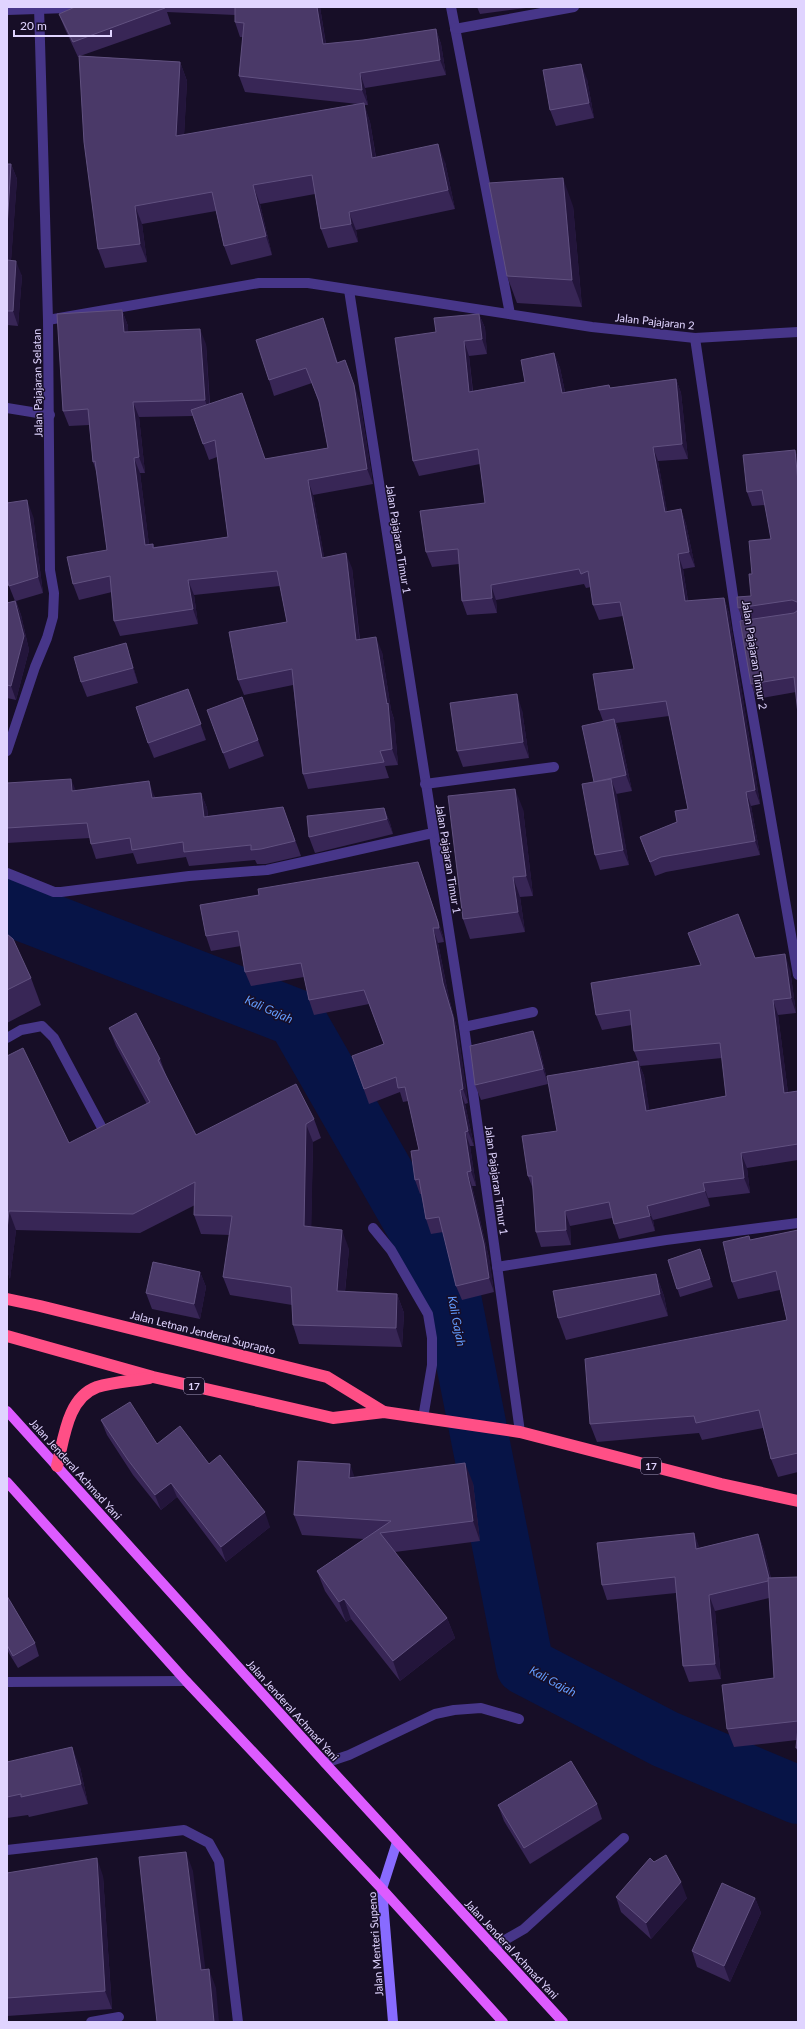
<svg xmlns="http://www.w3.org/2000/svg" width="805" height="2029" font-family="Lato,sans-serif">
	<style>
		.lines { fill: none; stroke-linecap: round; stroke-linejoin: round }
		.river { stroke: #071447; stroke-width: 58 }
		.lane { stroke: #473689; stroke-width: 10 }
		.street { stroke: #473689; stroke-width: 10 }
		.secondary { stroke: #886bff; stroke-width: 10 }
		.primary { stroke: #dd5bff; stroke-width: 10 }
		.highway { stroke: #ff4f86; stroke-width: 12 }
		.wall { fill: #382656; fill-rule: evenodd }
		.shaded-wall { fill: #23153b }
		.building { fill: #4a3968; stroke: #615180 }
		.labels { text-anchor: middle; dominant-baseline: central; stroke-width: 3; stroke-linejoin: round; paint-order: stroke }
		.shield { fill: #170e27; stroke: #a499be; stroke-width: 1 }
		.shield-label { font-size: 10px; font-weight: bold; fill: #e0d4ff }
		.street-label { font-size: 11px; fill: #e0d4ff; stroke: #170e27 }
		.water-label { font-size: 12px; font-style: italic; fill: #629cff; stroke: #170e27 }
	</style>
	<rect width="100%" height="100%" fill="#170e27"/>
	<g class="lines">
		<polyline class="river" points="7,906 296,1018 450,1287 525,1666 665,1739 798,1795"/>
		<g class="lane">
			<polyline points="7,1038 21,1030 42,1026 54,1038 102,1128"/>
			<polyline points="325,1763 349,1755 435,1714 454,1710 481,1708 519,1719"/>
			<polyline points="493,1947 524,1929 624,1838"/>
		</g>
		<g class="street">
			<polyline points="451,7 510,314"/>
			<polyline points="7,10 98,7"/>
			<polyline points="455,29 574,7"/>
			<polyline points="349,290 464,1027 520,1432"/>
			<polyline points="48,320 259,283 308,283 592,327 695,338 798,332"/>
			<polyline points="695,338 738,630 798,975"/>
			<polyline points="7,408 50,415"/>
			<polyline points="7,751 35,667 47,638 53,617 54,593 50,570 48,320 39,7"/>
			<polyline points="425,784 554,767"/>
			<polyline points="7,873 54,892 61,892 189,876 267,870 433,833"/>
			<polyline points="464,1027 533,1012"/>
			<polyline points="373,1228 391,1250 428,1314 432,1338 432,1365 423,1418"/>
			<polyline points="497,1267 666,1240 798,1223"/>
			<polyline points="7,1682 186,1681"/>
			<polyline points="7,1850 184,1830 209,1843 219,1861 238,2022"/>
			<polyline points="91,2022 119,2017"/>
		</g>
		<polyline class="secondary" points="393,2022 382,1889 397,1842"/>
		<g class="primary">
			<polyline points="7,1411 325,1763 563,2022"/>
			<polyline points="7,1482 186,1681 382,1889 503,2022"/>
		</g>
		<g class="highway">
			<polyline points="7,1299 40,1306 327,1377 384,1412"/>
			<polyline points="7,1336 153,1377 333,1418 384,1412 520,1432 721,1484 798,1501"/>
			<path d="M57,1466C64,1439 67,1398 97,1387C113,1382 133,1381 149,1378"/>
		</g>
	</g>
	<g class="wall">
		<path d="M75,7H320L326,44L363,40L436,29L441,44L446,75L365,88L368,105H364L370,122L376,157L445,162L455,209L356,230L358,242L328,248L321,229L315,194L260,204L272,255L231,265L224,246L216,211L142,224L147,262L105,268L98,249L79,57H78L65,29L59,14ZM167,12L235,15V22L240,37H243L239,76L245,92L358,104L184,135L187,81L180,62L80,56L171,24Z"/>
		<polygon points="477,7 534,7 480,14"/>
		<polygon points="587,79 594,118 556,126 550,110"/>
		<polygon points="7,164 11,164 17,179 11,260 22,276 18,326 7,325"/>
		<polygon points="573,206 582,307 517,303 507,276"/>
		<path d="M122,310L128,326V332L206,344L210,404L266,459L328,448L319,403L312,383L274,396L269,380L323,318L338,363L360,401L373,484L313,495L324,557L352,568L360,640L382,652L391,710L394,719L398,765L385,766L389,778L308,789L303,774L293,685L244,695L238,680L287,622L280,586L194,595L198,624L120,636L114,621L112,592L79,600L73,584L107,550L97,474L93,462L89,425L69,426L63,411ZM193,416L209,460L217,457L228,537L154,547L153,544L149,545L140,473H145L139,417Z"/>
		<polygon points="479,314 485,328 487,354 469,356 473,391 525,382 554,353 560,368 565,392 609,385 610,388 676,379 681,393 688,459 658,461 667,512 681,509 686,524 695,567 683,569 688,601 724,598 729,613 760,804 751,806 760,855 666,872 655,876 640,837 677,822 688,809 669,716 616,723 620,734 632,791 616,794 629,865 600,870 595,855 594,782 603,721 599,710 634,669 623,616 599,620 593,605 591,587 586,588 584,584 496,600 497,613 467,615 462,601 459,564 432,567 426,552 485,503 480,464 419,476 413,461 436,332"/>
		<polygon points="795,450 798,459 798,714 796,692 757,699 751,684 743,620 738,608 751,596 752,574 771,539 765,505 752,506 747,492"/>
		<polygon points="33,516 43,593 16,601 21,615 29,650 16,700 7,698 7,603 15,601 9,586"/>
		<polygon points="131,659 138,683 87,697 81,682"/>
		<polygon points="188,689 206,740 154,758 148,743"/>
		<polygon points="242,697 264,756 229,769 207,710"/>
		<polygon points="522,710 529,758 463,767 457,751"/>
		<polygon points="7,783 76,791 154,795 155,798 201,793 207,808 208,816 283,807 301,856 266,864 257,864 255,860 189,866 186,857 137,864 133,853 96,859 91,844 90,838 7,843"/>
		<polygon points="384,808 390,823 393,834 315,853 309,837"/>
		<polygon points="523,809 533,896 520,897 525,932 470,939 463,919"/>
		<polygon points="423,876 443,936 444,942 438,943 449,998 458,1032 468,1103 465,1104 474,1146 470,1146 476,1186 472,1186 489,1258 494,1292 462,1300 456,1286 443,1232 431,1234 426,1219 421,1194 420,1194 415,1180 419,1150 408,1101 403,1102 400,1092 369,1104 352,1056 384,1044 369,1004 314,1015 309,1000 304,977 251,986 245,972 241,946 211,951 206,936"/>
		<path d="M688,933L755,958L790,969L796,1013L778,1015L788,1093L798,1091V1160L747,1168L750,1193L708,1198L710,1206L653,1220L655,1231L619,1239L612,1218L570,1226L571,1245L541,1247L536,1232L533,1189L528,1176L638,1061L634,1051L632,1025L602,1030L596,1015L701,965ZM722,1058L726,1096L649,1110L644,1076L640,1066Z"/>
		<polygon points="7,934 31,978 41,1005 7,1023"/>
		<polygon points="109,1028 160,1059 167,1078 196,1135 314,1119 321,1138 313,1142 311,1227 349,1249 345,1292 397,1294 404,1313 402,1347 299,1344 293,1325 292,1305 230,1295 223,1277 230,1235 201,1234 194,1215 195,1205 140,1233 16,1230 10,1279 7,1270 7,1056 69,1143 147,1104 116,1046"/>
		<polygon points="533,1031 539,1046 548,1084 481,1100 475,1085"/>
		<polygon points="798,1230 798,1472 778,1477 771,1459 763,1428 702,1440 699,1433 597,1442 590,1424 787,1320 780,1290 738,1299 732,1282 751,1240"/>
		<polygon points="700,1249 713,1287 680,1297 668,1260"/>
		<polygon points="200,1272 206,1287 200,1319 152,1309 146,1293"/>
		<polygon points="656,1274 664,1296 668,1316 566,1340 558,1318"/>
		<polygon points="101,1420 157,1444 209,1464 270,1527 226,1562 177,1497 161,1510 133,1475 107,1435"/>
		<polygon points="355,1478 473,1483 480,1541 395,1552 447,1618 455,1638 400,1681 351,1619 346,1622 325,1591 317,1571 364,1539 302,1535 294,1515"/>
		<polygon points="694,1533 699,1548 758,1534 764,1550 771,1578 798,1577 798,1752 796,1748 797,1740 734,1747 727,1729 774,1678 769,1598 715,1611 721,1679 689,1682 683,1666 676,1593 607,1600 602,1585"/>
		<polygon points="7,1596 35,1643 39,1656 18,1668 7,1650"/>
		<polygon points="7,1762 80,1767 88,1804 29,1817 28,1815 7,1818"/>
		<polygon points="597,1804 602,1819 530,1864 504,1821 498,1805"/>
		<polygon points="654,1862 687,1898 651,1939 621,1912 616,1897"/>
		<polygon points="7,1873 103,1876 112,2009 7,2016"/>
		<polygon points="755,1898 761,1913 730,1982 697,1967 692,1951"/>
	</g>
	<g class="shaded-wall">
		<polygon points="317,7 320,7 328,59 323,44"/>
		<polygon points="436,29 441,44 446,75 440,60"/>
		<polygon points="180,62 187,81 183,155 176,136"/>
		<polygon points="581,64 587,79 594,118 589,103"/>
		<polygon points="360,73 365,88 368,105 362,90"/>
		<polygon points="364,103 370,122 379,177 372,158"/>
		<polygon points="438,144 445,162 455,209 448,190"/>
		<polygon points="11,164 17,179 10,275 7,266 7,227"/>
		<polygon points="563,178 573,206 582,307 572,280"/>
		<polygon points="253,185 260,204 272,255 266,236"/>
		<polygon points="135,206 142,224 147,262 140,244"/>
		<polygon points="349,212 356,230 358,242 351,224"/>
		<polygon points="16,261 22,276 18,326 13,311"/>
		<polygon points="122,310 128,326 129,347 124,332"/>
		<polygon points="479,314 485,328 487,354 482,339"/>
		<polygon points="323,318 343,378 337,363"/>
		<polygon points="200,329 206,344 210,415 205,400"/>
		<polygon points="464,341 469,356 474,406 469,392"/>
		<polygon points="554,353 560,368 568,407 562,393"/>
		<polygon points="676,379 681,393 688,459 682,444"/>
		<polygon points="354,385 360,401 373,484 367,469"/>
		<polygon points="133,402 139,417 145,473 139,457"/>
		<polygon points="653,447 658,461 670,527 665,512"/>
		<polygon points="795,450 798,459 798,482"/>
		<polygon points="134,458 140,473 151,560 145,545"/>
		<polygon points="308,480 313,495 327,573 322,558"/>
		<polygon points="27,500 33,516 43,593 38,577"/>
		<polygon points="681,509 686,524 695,567 689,552"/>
		<polygon points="346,553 352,568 361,655 356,640"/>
		<polygon points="678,554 683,569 690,616 685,601"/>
		<polygon points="188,580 194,595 198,624 193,609"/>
		<polygon points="491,585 496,600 497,613 492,598"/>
		<polygon points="724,598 729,613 760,804 755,790"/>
		<polygon points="15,601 21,615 29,650 16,700 11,686"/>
		<polygon points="376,637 382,652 391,710 394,719 398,765 392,749 387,704"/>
		<polygon points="126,643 131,659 138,683 133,668"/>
		<polygon points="517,694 522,710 529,758 523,742"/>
		<polygon points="614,719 620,734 632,791 626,775"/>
		<polygon points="71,779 77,793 72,791"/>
		<polygon points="611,779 617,795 629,865 623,850"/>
		<polygon points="149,781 154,795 157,813 152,798"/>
		<polygon points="515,789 523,809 533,896 526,876"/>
		<polygon points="746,792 751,806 760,855 755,841"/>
		<polygon points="201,793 207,808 209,831 204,817"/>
		<polygon points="384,808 390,823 393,834 387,819"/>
		<polygon points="418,862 443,936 444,942 439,928"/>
		<polygon points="513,877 520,897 525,932 518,912"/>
		<polygon points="433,928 438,943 449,998 458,1032 468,1103 463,1089"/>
		<polygon points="785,954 790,969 796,1013 791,998"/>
		<polygon points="773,1000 778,1015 790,1108 784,1093"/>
		<polygon points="533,1031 539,1046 548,1084 543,1069"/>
		<polygon points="638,1061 644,1076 652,1126 646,1111"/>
		<polygon points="460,1090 465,1104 474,1146 468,1131"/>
		<polygon points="306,1124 313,1142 311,1245 304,1226"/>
		<polygon points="465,1132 470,1146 476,1186 471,1171"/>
		<polygon points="741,1153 747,1168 750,1193 744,1178"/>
		<polygon points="467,1172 472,1186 489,1258 494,1292 489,1278"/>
		<polygon points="703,1183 708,1198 710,1206 705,1191"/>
		<polygon points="647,1206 653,1220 655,1231 650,1216"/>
		<polygon points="9,1211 16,1230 10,1279 7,1270 7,1230"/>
		<polygon points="565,1211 570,1226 571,1245 566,1230"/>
		<polygon points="342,1230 349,1249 343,1310 337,1291"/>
		<polygon points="200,1272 206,1287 200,1319 194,1304"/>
		<polygon points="656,1274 664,1296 668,1316 660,1294"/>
		<polygon points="397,1294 404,1313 402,1347 396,1328"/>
		<polygon points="465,1463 473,1483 480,1541 473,1521"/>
		<polygon points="350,1464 357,1484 349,1478"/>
		<polygon points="171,1483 177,1497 161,1510 155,1495"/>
		<polygon points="265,1512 270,1527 226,1562 221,1547"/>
		<polygon points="694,1533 700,1549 696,1549"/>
		<polygon points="758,1534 764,1550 775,1596 769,1581"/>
		<polygon points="709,1595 715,1611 721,1679 715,1664"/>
		<polygon points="344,1599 351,1619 346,1622 339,1602"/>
		<polygon points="447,1618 455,1638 400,1681 393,1661"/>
		<polygon points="72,1747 80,1767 88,1804 81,1784"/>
		<polygon points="186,1852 193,1871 208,1989 201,1970"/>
		<polygon points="97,1858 103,1876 112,2009 105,1991"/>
		<polygon points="681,1882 687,1898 651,1939 646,1923"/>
		<polygon points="755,1898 761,1913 730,1982 724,1966"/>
		<polygon points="209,1969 216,1988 219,2022 214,2022"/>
	</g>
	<g class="building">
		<polygon points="75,7 165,7 165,8 73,42 59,14"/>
		<polygon points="235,7 317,7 323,44 363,40 436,29 440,60 360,73 362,90 239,76 244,23 235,22"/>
		<polygon points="79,56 180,62 176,136 364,103 372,158 438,144 448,190 349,212 351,224 321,229 312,175 253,185 266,236 224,246 212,192 135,206 140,244 98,249 84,142"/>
		<polygon points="581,64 589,103 550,110 543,70"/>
		<polygon points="7,164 11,164 7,227"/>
		<polygon points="563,178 572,280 507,276 489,183"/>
		<polygon points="7,260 16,261 13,311 7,311"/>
		<polygon points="122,310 124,332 200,329 205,400 133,402 139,457 134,458 145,545 153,544 153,548 228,537 215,440 203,444 191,410 242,393 265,459 328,448 319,401 306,368 269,380 256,340 323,318 337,363 345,360 354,385 367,469 308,480 322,558 346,553 356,640 376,637 387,704 388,703 392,749 380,751 384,762 303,774 292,669 238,680 229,632 287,622 277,571 188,580 193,609 114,621 110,576 73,584 67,557 107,550 95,461 93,462 88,409 63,411 57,314"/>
		<polygon points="479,314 482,339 464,341 469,392 525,382 521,360 554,353 562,393 609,385 610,388 676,379 682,444 653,447 665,512 681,509 689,552 678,554 685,601 724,598 755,790 746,792 755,841 661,857 650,862 640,837 677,822 675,811 688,809 666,701 599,710 593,674 634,669 620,602 593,605 588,571 581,574 579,569 491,585 492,598 462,601 458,549 426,552 420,511 485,503 478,449 413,461 395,338 436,332 434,318"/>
		<polygon points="795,450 798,482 798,603 797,602 792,600 738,608 737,597 751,596 749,574 752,574 749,541 771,539 762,490 747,492 743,455"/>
		<polygon points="27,500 38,577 9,586 7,579 7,503"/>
		<polygon points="15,601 24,636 11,686 7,685 7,603"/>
		<polygon points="798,609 798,714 794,677 751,684 740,621 794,613 797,611"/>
		<polygon points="126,643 133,668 81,682 74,657"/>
		<polygon points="188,689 201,724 148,743 136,707"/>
		<polygon points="517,694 523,742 457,751 450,703"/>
		<polygon points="242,697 258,740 223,753 207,710"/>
		<polygon points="614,719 626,775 594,782 582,726"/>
		<polygon points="71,779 72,791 149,781 152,798 201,793 204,817 283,807 295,841 261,849 251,850 251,845 184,852 183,842 132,850 130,838 91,844 87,823 7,828 7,783"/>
		<polygon points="611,779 623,850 595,855 582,784"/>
		<polygon points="515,789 526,876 513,877 518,912 463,919 448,796"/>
		<polygon points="384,808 387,819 309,837 307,816"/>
		<polygon points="418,862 438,922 439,928 433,928 443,983 453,1017 463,1089 460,1090 468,1131 465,1132 471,1171 467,1172 484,1244 489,1278 456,1286 439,1217 426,1219 419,1179 415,1180 411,1151 419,1150 405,1087 398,1088 396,1077 364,1089 352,1056 384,1044 364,990 309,1000 301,963 245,972 238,931 206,936 200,905 259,895 258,889"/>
		<polygon points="738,914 755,958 785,954 791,998 773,1000 784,1093 798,1091 798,1144 741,1153 744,1178 703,1183 705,1191 647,1206 650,1216 614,1224 609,1202 565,1211 566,1230 536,1232 532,1176 528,1176 522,1136 557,1131 547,1076 638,1061 646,1111 726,1096 720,1043 634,1051 630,1010 596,1015 591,983 701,965 688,933"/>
		<polygon points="7,934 13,939 31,978 7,990"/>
		<polygon points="136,1013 160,1059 158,1060 196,1135 296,1084 314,1119 306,1124 304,1226 342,1230 337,1291 397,1294 396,1328 293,1325 291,1287 223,1277 232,1216 194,1215 195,1182 133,1214 9,1211 7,1230 7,1056 23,1048 69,1143 150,1102 109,1028"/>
		<polygon points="533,1031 543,1069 475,1085 470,1046"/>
		<polygon points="798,1230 798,1453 771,1459 759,1410 696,1423 694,1416 590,1424 585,1359 787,1320 776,1271 732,1282 723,1242 749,1236 750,1240"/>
		<polygon points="700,1249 710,1279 677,1289 668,1260"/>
		<polygon points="153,1262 200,1272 194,1304 146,1293"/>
		<polygon points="656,1274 660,1294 558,1318 553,1291"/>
		<polygon points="130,1402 157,1444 180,1426 209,1464 220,1455 265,1512 221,1547 171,1483 155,1495 128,1460 101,1420"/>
		<polygon points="298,1461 350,1464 349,1478 465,1463 473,1521 380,1533 447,1618 393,1661 344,1599 339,1602 317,1571 391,1521 294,1515"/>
		<polygon points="694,1533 696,1549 758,1534 769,1578 768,1581 709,1595 715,1664 683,1666 675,1577 602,1585 597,1543"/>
		<polygon points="798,1577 798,1721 727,1729 722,1685 774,1678 768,1578"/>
		<polygon points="7,1596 35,1643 13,1656 7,1645"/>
		<polygon points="798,1727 798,1748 796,1748"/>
		<polygon points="72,1747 81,1784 21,1797 21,1794 7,1797 7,1762"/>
		<polygon points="571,1761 597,1804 524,1848 498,1805"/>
		<polygon points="186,1852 201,1970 209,1969 214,2022 157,2022 139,1857"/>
		<polygon points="666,1855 681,1882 646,1923 616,1897 650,1858 654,1862"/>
		<polygon points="97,1858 105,1991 7,1998 7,1873"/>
		<polygon points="722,1883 755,1898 724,1966 692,1951"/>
	</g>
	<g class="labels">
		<g class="shield">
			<rect x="184" y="1378" width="20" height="16" rx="3"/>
			<rect x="641" y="1458" width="20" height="16" rx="3"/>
		</g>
		<g class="shield-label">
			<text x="194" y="1386">17</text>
			<text x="651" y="1466">17</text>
		</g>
		<g class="street-label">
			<text transform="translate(655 321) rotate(6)">Jalan Pajajaran 2</text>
			<text transform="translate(37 383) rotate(-91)">Jalan Pajajaran Selatan</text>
			<text transform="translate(399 539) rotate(81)">Jalan Pajajaran Timur 1</text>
			<text transform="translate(755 655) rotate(81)">Jalan Pajajaran Timur 2</text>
			<text transform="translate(449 859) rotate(81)">Jalan Pajajaran Timur 1</text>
			<text transform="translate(497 1180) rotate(82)">Jalan Pajajaran Timur 1</text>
			<text transform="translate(203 1332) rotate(14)">Jalan Letnan Jenderal Suprapto</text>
			<text transform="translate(76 1469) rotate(48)">Jalan Jenderal Achmad Yani</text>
			<text transform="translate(293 1710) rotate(48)">Jalan Jenderal Achmad Yani</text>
			<text transform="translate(375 1944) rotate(-94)">Jalan Menteri Supeno</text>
			<text transform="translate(512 1949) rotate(47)">Jalan Jenderal Achmad Yani</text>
		</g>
		<g class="water-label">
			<text transform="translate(269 1009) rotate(24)">Kali Gajah</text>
			<text transform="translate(457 1321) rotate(79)">Kali Gajah</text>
			<text transform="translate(553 1681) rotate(28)">Kali Gajah</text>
		</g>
	</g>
	<rect width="805" height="2029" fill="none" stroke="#e0d4ff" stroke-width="16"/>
	<path d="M14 30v6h97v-6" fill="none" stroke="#e0d4ff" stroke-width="2"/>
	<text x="20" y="30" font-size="12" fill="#e0d4ff" stroke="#170e27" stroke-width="3" paint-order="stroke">20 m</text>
</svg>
